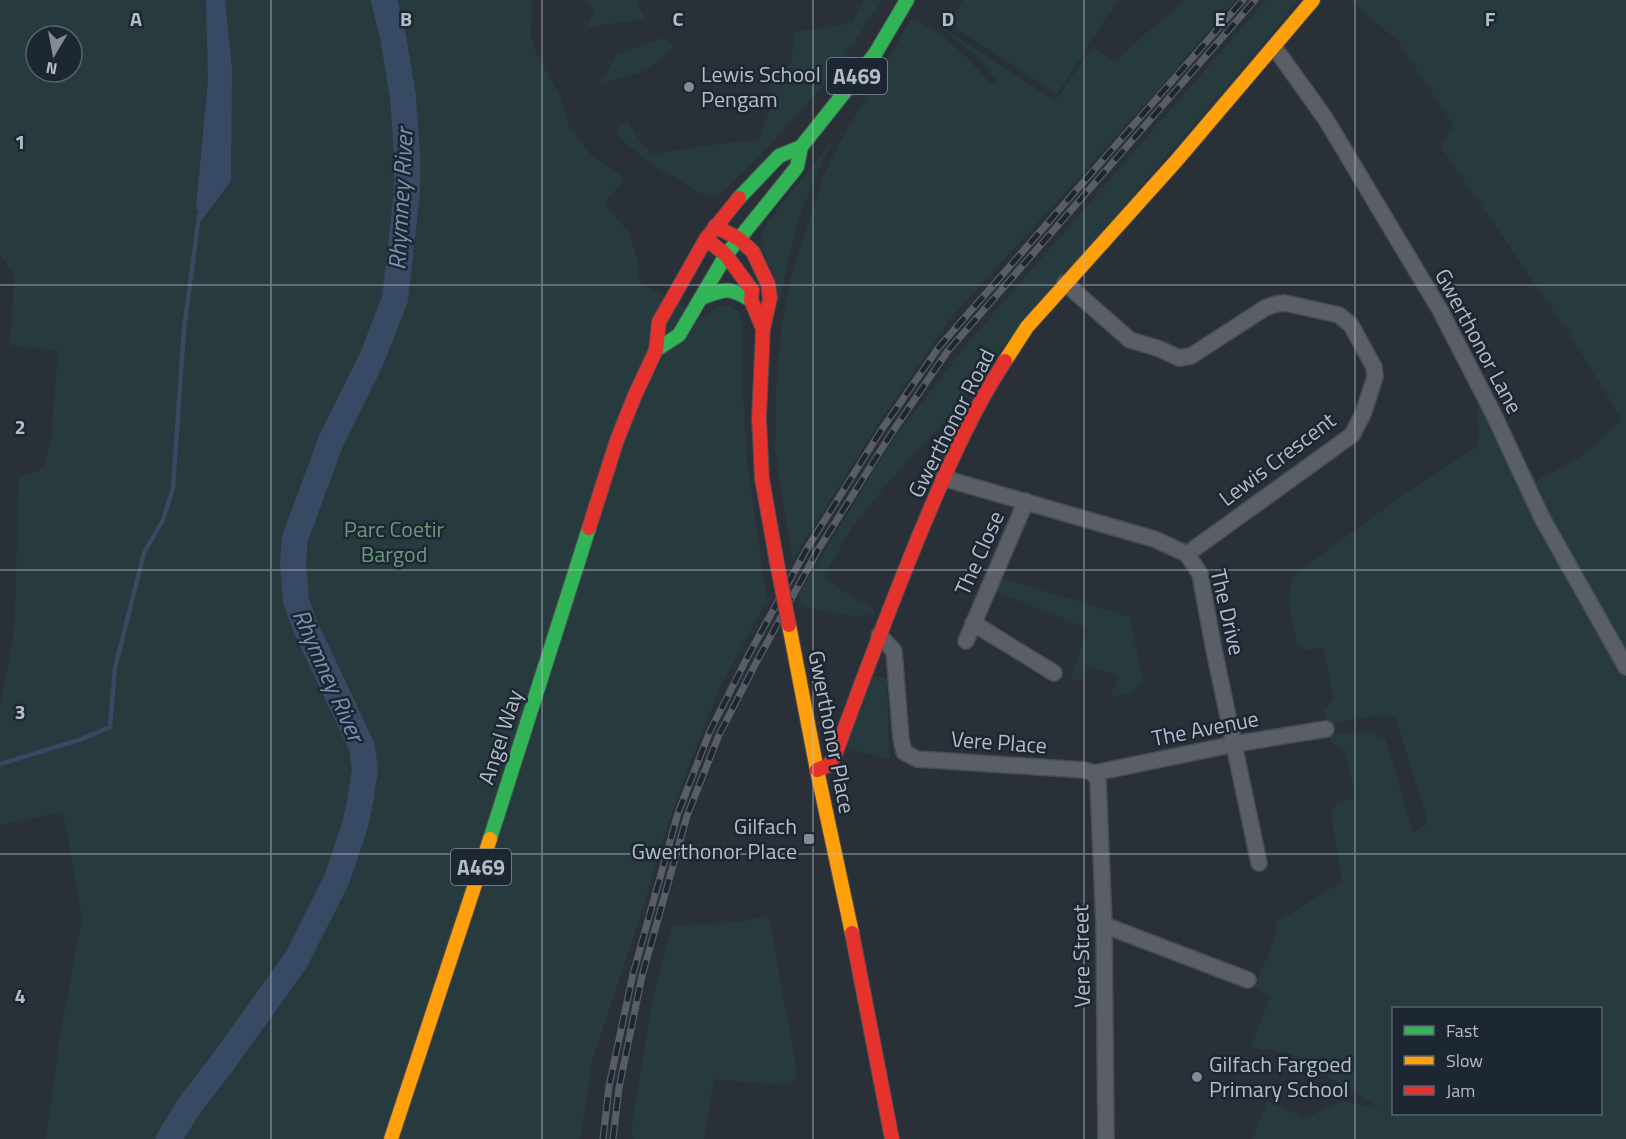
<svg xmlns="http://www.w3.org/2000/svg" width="1626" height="1139" font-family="'Titillium Web',sans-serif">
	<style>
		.green { fill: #273a3e; fill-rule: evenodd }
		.water { fill: #384963 }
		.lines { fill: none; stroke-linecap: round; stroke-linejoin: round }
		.stream { stroke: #384963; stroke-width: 4.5 }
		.river { stroke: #384963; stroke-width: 26 }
		.street-casing { stroke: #484c53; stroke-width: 18 }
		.fast-casing { stroke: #484c53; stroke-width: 16 }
		.slow-casing { stroke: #484c53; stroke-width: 16 }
		.jam-casing { stroke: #484c53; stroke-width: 16 }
		.street { stroke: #5a5e66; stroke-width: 15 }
		.fast { stroke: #30b455; stroke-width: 14 }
		.slow { stroke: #ff9f0a; stroke-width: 14 }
		.jam { stroke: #e5322d; stroke-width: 14 }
		.rail-casing { stroke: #595d64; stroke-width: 7 }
		.rail { stroke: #1d2633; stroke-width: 4.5; stroke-dasharray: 14; stroke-linecap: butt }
		.jam-bridge-casing { stroke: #484c53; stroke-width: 16; stroke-linecap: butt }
		.jam-bridge { stroke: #e5322d; stroke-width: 14 }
		.grid { fill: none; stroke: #b4bcc9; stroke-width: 1.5; stroke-opacity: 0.55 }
		.poi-dot { fill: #848b96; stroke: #1d2633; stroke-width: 2 }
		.labels { text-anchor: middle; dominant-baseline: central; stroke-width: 5; stroke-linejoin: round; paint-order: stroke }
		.shield { fill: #1d2633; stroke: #878f9c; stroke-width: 1.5 }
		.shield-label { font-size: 21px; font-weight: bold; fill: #b4bcc9 }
		.poi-label { font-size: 22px; fill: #b4bcc9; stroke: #1d2633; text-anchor: start }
		.street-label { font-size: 22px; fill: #b4bcc9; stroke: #1d2633 }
		.park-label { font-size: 22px; fill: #6b9a76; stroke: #1d2633 }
		.water-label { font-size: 24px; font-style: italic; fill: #7c92b1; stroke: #1d2633 }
		.grid-label { font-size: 20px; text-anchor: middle; font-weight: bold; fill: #b4bcc9; stroke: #1d2633; stroke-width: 5; stroke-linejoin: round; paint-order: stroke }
	</style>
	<rect width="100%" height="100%" fill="#2a3038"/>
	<g class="green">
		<path d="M0,0H533L531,35L534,48L562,100L570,128L591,155L625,178L605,203L629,233L637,258L639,282L704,318L717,306L730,305L739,313L743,326L742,373L747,458L767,601L720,687L693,755L665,833L641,914L593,1058L580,1139H46L60,1036L82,918L63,812L0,825V707L14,632L19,476L43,469L51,439L58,350L10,346L14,274L0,255ZM36,36H72V72H36Z"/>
		<polygon points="584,0 646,0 637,3 646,19 589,27 580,38 594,12"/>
		<polygon points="864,0 882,0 834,73 761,155 719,195 709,196 699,193 678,178 656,168 621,139 617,129 627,120 641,143 653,154 717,144 758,140 773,101 769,89 775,74 791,64 794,32 852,23"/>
		<polygon points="963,0 1118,0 1057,94 948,23"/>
		<path d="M1183,0H1236L1150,99L950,319L875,429L793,559L783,503L775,449L776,388L782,324L790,279L822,179L840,142L911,19C946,32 968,60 994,86L998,82L983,62L940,26L1055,101L1093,47L1115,62L1146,33L1178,8Z"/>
		<polygon points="1266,0 1297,0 1281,23 1003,347 976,384 952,413 890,480 853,526 824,576 844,592 874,608 873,615 850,616 801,606 799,593 894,438 972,338"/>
		<path d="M1350,0H1626V657L1602,636L1626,678V1139H1252L1268,1102L1305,1118L1342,1101L1380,1108L1289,1053L1251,1047L1270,996L1254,987L1276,936L1275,923L1342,882L1331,815C1334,799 1342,802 1355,798L1345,750L1331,742L1329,735L1366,731L1386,739L1413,833L1428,823L1395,715H1382L1327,724L1324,710L1334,699L1323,648L1303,650L1297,645C1293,621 1283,595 1296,573L1407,492L1479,445L1477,395L1515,475L1531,469L1536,481L1581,457L1622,420L1569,333L1441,147L1454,126L1398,41ZM1394,1008H1600V1114H1394Z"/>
		<polygon points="665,37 674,48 645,71 601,84 616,55"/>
		<path d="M834,139C806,190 787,248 780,306L774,275L760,244L761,234L770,219Z"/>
		<path d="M1001,578L1130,617L1143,681C1137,692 1124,697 1111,696L1118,676L1086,665L1080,681L1071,678L1088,629L996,592Z"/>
		<polygon points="869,675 887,678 889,760 845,747"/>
		<polygon points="769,916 797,1072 793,1082 781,1085 714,1079 704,1139 634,1139 631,1131 653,997 672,926 739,922"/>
	</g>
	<polygon class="water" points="206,0 225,0 232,68 231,181 201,221 196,206 208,81"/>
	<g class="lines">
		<polyline class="stream" points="0,764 82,739 110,727 115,668 144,553 163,520 173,488 184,329 199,216"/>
		<polyline class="river" points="169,1139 189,1106 220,1066 296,960 337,879 355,825 360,802 365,769 362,747 305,626 296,601 293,563 295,538 331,441 372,358 395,299 407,192 407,156 403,97 393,37 384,0"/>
		<defs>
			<g id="street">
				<polyline points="1274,47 1325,118 1440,310 1493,413 1542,518 1626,667"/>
				<polyline points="1065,283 1130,340 1160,349 1179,358 1191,356 1265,308 1276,304 1285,303 1339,315 1351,325 1374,367 1375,377 1363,414 1352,435 1187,554"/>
				<polyline points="943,478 1154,539 1187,554 1200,574 1214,650 1259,863"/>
				<polyline points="973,623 1054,673"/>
				<polyline points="879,635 894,651 901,739 904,752 917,759 1084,770 1094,773 1235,744 1326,729"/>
				<polyline points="966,641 1026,501"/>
				<polyline points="1094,773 1098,781 1104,925 1106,1139"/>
				<polyline points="1104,925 1248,980"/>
			</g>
			<g id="fast">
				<polyline points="739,198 779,156 801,147"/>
				<path d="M701,298C726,289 727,286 751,300"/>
				<polyline points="656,350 679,335 726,255 797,167 801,147 875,54 907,0"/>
				<polyline points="490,839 589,528"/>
			</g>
			<g id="slow">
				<polyline points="1005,361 1027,327 1177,160 1313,0"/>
				<polyline points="789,625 817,770 852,933"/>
				<polyline points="391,1139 490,839"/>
			</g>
			<g id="jam">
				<polyline points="715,226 739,239 753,252 768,284 770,298 763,329 759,418 762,479 777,563"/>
				<polyline points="706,239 726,255 752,290 751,300 763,329"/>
				<polyline points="589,528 617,440 635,395 656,350 659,322 706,239 739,198"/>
				<path d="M817,770L829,765L835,755C865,673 895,592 929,512C951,460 974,408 1005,361"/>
				<polyline points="852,933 892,1139"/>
			</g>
		</defs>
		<use href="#street" class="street-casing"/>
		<use href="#fast" class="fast-casing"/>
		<use href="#slow" class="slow-casing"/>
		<use href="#jam" class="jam-casing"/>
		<use href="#street" class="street"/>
		<use href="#fast" class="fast"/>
		<use href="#slow" class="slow"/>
		<use href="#jam" class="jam"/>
		<defs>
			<g id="rail">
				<polyline points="603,1139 609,1086 633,974 678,813 710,731 748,656 809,545 882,429 939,347 1243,0"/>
				<polyline points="613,1139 619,1088 642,976 687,816 719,735 757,661 818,550 891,434 947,352 1255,0"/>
			</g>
		</defs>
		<use href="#rail" class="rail-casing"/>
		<use href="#rail" class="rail"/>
		<defs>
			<polyline id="jam-bridge" points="777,563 789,625"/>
		</defs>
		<use href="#jam-bridge" class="jam-bridge-casing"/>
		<use href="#jam-bridge" class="jam-bridge"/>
	</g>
	<path class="grid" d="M271,0V1139M542,0V1139M813,0V1139M1084,0V1139M1355,0V1139M0,285H1626M0,570H1626M0,854H1626"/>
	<g class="poi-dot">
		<circle cx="689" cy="87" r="6"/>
		<rect x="803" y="833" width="12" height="12" rx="3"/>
		<circle cx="1197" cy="1077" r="6"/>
	</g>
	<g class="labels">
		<g class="shield">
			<rect x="827" y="58" width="60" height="36" rx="4.5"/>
			<rect x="451" y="849" width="60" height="36" rx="4.5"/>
		</g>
		<g class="shield-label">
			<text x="857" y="76">A469</text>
			<text x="481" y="867">A469</text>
		</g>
		<g class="poi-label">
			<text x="701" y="74">Lewis School<tspan x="701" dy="25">Pengam</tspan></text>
			<text x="797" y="826" text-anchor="end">Gilfach<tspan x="797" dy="25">Gwerthonor Place</tspan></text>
			<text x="1209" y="1064">Gilfach Fargoed<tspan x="1209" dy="25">Primary School</tspan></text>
		</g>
		<g class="street-label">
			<text transform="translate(1479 341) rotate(62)">Gwerthonor Lane</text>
			<text transform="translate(951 423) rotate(-63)">Gwerthonor Road</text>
			<text transform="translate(1277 459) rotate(-37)">Lewis Crescent</text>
			<text transform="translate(979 553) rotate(-66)">The Close</text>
			<text transform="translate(1228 612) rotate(77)">The Drive</text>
			<text transform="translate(1205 728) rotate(-11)">The Avenue</text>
			<text transform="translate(832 732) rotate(79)">Gwerthonor Place</text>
			<text transform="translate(500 737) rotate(-72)">Angel Way</text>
			<text transform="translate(999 742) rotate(4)">Vere Place</text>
			<text transform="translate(1081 956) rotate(-91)">Vere Street</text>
		</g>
		<g class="park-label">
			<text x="394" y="529">Parc Coetir<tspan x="394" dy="25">Bargod</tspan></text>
		</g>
		<g class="water-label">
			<text transform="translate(400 199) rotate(-87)">Rhymney River</text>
			<text transform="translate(329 675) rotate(66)">Rhymney River</text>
		</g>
	</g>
	<g class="grid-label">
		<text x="136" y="26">A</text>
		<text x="406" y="26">B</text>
		<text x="678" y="26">C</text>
		<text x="948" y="26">D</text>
		<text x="1220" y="26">E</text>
		<text x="1490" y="26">F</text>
		<text x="20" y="149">1</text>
		<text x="20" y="434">2</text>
		<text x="20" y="719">3</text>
		<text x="20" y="1003">4</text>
	</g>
	<rect x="1392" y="1007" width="210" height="108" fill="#1d2633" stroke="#59626f" stroke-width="1.5"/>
	<rect x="1404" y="1026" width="30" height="9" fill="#30b455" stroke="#59626f" stroke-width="1.5"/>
	<text x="1446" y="1037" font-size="18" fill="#b4bcc9">Fast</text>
	<rect x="1404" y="1056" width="30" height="9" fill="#ff9f0a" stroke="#59626f" stroke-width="1.5"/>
	<text x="1446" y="1067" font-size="18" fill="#b4bcc9">Slow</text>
	<rect x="1404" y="1086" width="30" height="9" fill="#e5322d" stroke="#59626f" stroke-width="1.5"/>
	<text x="1446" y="1097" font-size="18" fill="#b4bcc9">Jam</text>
	<g transform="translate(54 54) rotate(190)"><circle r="28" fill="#1d2633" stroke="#59626f" stroke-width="1.5"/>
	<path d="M0-4.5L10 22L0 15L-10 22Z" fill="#848b96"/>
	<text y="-9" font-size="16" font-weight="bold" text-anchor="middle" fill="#b4bcc9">N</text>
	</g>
</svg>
